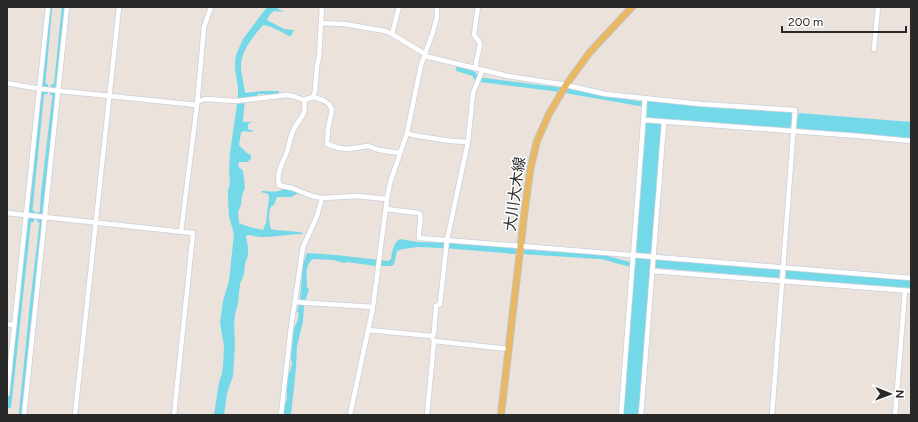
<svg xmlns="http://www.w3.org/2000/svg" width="918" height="422" font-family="Figtree,'Noto Sans JP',sans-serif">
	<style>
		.water { fill: #73d8e8 }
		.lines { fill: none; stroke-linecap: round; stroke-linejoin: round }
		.canal { stroke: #73d8e8; stroke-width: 4.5 }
		.minor-casing { stroke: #cacfda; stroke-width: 6 }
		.major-casing { stroke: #c3c3c3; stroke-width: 8 }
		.minor { stroke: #fff; stroke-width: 4.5 }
		.major { stroke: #e9b862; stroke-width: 6 }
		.labels { text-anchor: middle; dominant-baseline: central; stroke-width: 3; stroke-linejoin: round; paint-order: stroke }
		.street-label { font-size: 15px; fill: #292929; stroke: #fff }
	</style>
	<rect width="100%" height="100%" fill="#ebe2dc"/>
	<g class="water">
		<path d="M267,7H277L278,9L284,12L274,11L270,14L267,20L284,29L294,30L291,36H289C282,32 271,26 263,25C253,37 240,51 241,69C242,77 244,85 245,93L262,91H279V94L268,95L267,94H258L257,96L247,97L245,98L243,121L244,122H252L248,124V128L249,130H254L251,132L243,131L241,133L239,145L247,153L251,155V159L247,162H239L238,166L243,171L245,187L242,196L241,205L238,212L239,223C243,225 259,230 263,230L266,223L269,197L268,194L261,192L262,191C269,191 278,193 283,189C288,189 294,190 298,193L291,197H277L274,205C273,205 272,206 271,207C268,211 269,224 271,229L276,230L300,232L303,233V234C289,234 277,237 263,237C257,237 252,235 247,235L246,237L248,247V255L245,264L244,274L240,284L238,303L235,314L234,326L235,344L233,376L227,393L224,415H214L219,382L222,374L223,366L224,346L220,323L223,301L229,281L234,234L229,216L228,199V190L230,184L229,169L230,153L238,97V87L235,69V62L236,55L243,39Z"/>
		<polygon points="649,100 673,103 674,104 719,108 791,112 792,113 792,118 797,119 799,113 911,122 911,138 798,129 797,128 797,123 791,123 790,129 657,118 656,123 662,124 651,253 646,253 645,258 651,259 639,415 623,415 635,258 641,257 641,253 636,252 646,123 652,118 646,117 647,101"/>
		<path d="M400,239L418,242L451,243L515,248V254L443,248L418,247L403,249L397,251L394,264L392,266H376L347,262L344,263L333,260L313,259C304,265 307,278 307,288L309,289L304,305L303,321L297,346L296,368L291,415H283L284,403L286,402L287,399L286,390L288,376L292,365L291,357L293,335L294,328L297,322L299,313L297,312L300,299L303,264L307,253L336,255L388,261L391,259C392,252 393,243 400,239Z"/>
		<polygon points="658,259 780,269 779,278 657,268 655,266 656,260"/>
		<polygon points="786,270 911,279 911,288 786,279"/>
	</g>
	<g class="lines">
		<g class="canal">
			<polyline points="458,69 474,74 476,78 482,80 555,89 653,106"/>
			<polyline points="510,251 603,257 628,264 641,263"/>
			<polyline points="7,405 9,406 29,219 32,220 33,213 30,212 42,92 46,92 46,86 43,85 50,7"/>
			<polyline points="21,415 32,305 42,221 39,220 39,214 42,214 43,195 55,93 52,93 53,86 56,87 64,7"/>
		</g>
		<defs>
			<g id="minor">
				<polyline points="321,23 344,24 385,31 392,34 415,48 425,54"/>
				<polyline points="392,34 399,7"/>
				<polyline points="874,49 878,7"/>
				<polyline points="425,56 508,76 566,85 605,94 701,104 795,110 772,415"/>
				<polyline points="475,68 480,45 479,41 476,38 474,34 478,7"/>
				<polyline points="7,83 23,86 42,89 197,105"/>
				<polyline points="313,97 315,91 317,67 319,57 321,23 322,7"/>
				<path d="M304,100C307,118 299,117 293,131C290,138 289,145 287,152C283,162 276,173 279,185L282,186L292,188L312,196L322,198L356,196L387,199"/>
				<polyline points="197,102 205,99 237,101 287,95 293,96 304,100 313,97 323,100 329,104 332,110 328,129 327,144 339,148 347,149 368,146 379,150 400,153"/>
				<polyline points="644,120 859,136 911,141"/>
				<polyline points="407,133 412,135 451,141 468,142"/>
				<path d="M386,209L418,213L420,214C422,222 418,230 419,238L521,246L911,278"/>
				<polyline points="7,213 193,233 174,415"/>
				<polyline points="181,232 197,105 204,27 211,7"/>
				<polyline points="652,271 911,291"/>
				<polyline points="295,302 373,307"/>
				<polyline points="7,324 14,325"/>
				<polyline points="368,330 432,336"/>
				<polyline points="434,341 508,349"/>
				<polyline points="7,394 48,7"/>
				<polyline points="24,415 67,7"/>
				<polyline points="75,415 119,7"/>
				<polyline points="281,415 291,327 303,247 317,216 322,198"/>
				<polyline points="350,415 373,307 387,199 390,183 407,133 421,65 433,32 437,17 437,7"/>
				<polyline points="427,415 434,341 432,336 434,333 436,306 440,304 447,240 468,142 473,93 482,71"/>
				<polyline points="621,415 645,98"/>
				<polyline points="641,415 664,122"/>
				<polyline points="895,415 905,291"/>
			</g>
			<polyline id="major" points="501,415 524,216 530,171 537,141 549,114 566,85 590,52 632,7"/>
		</defs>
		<use href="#minor" class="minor-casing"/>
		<use href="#major" class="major-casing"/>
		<use href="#minor" class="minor"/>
		<use href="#major" class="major"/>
	</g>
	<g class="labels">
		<g class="street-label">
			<text transform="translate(515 194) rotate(-82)">大川大木線</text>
		</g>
	</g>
	<rect width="918" height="422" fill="none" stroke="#292929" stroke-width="16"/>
	<g transform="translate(890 394) rotate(91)" stroke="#ffffff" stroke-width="3" paint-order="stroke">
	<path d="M0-3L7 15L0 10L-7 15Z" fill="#292929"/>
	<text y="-6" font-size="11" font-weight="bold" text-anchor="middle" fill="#292929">N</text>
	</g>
	<path d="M782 26v6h124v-6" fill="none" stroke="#292929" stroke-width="2"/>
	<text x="788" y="26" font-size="12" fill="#292929" stroke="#ffffff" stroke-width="3" paint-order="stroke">200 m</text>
</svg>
